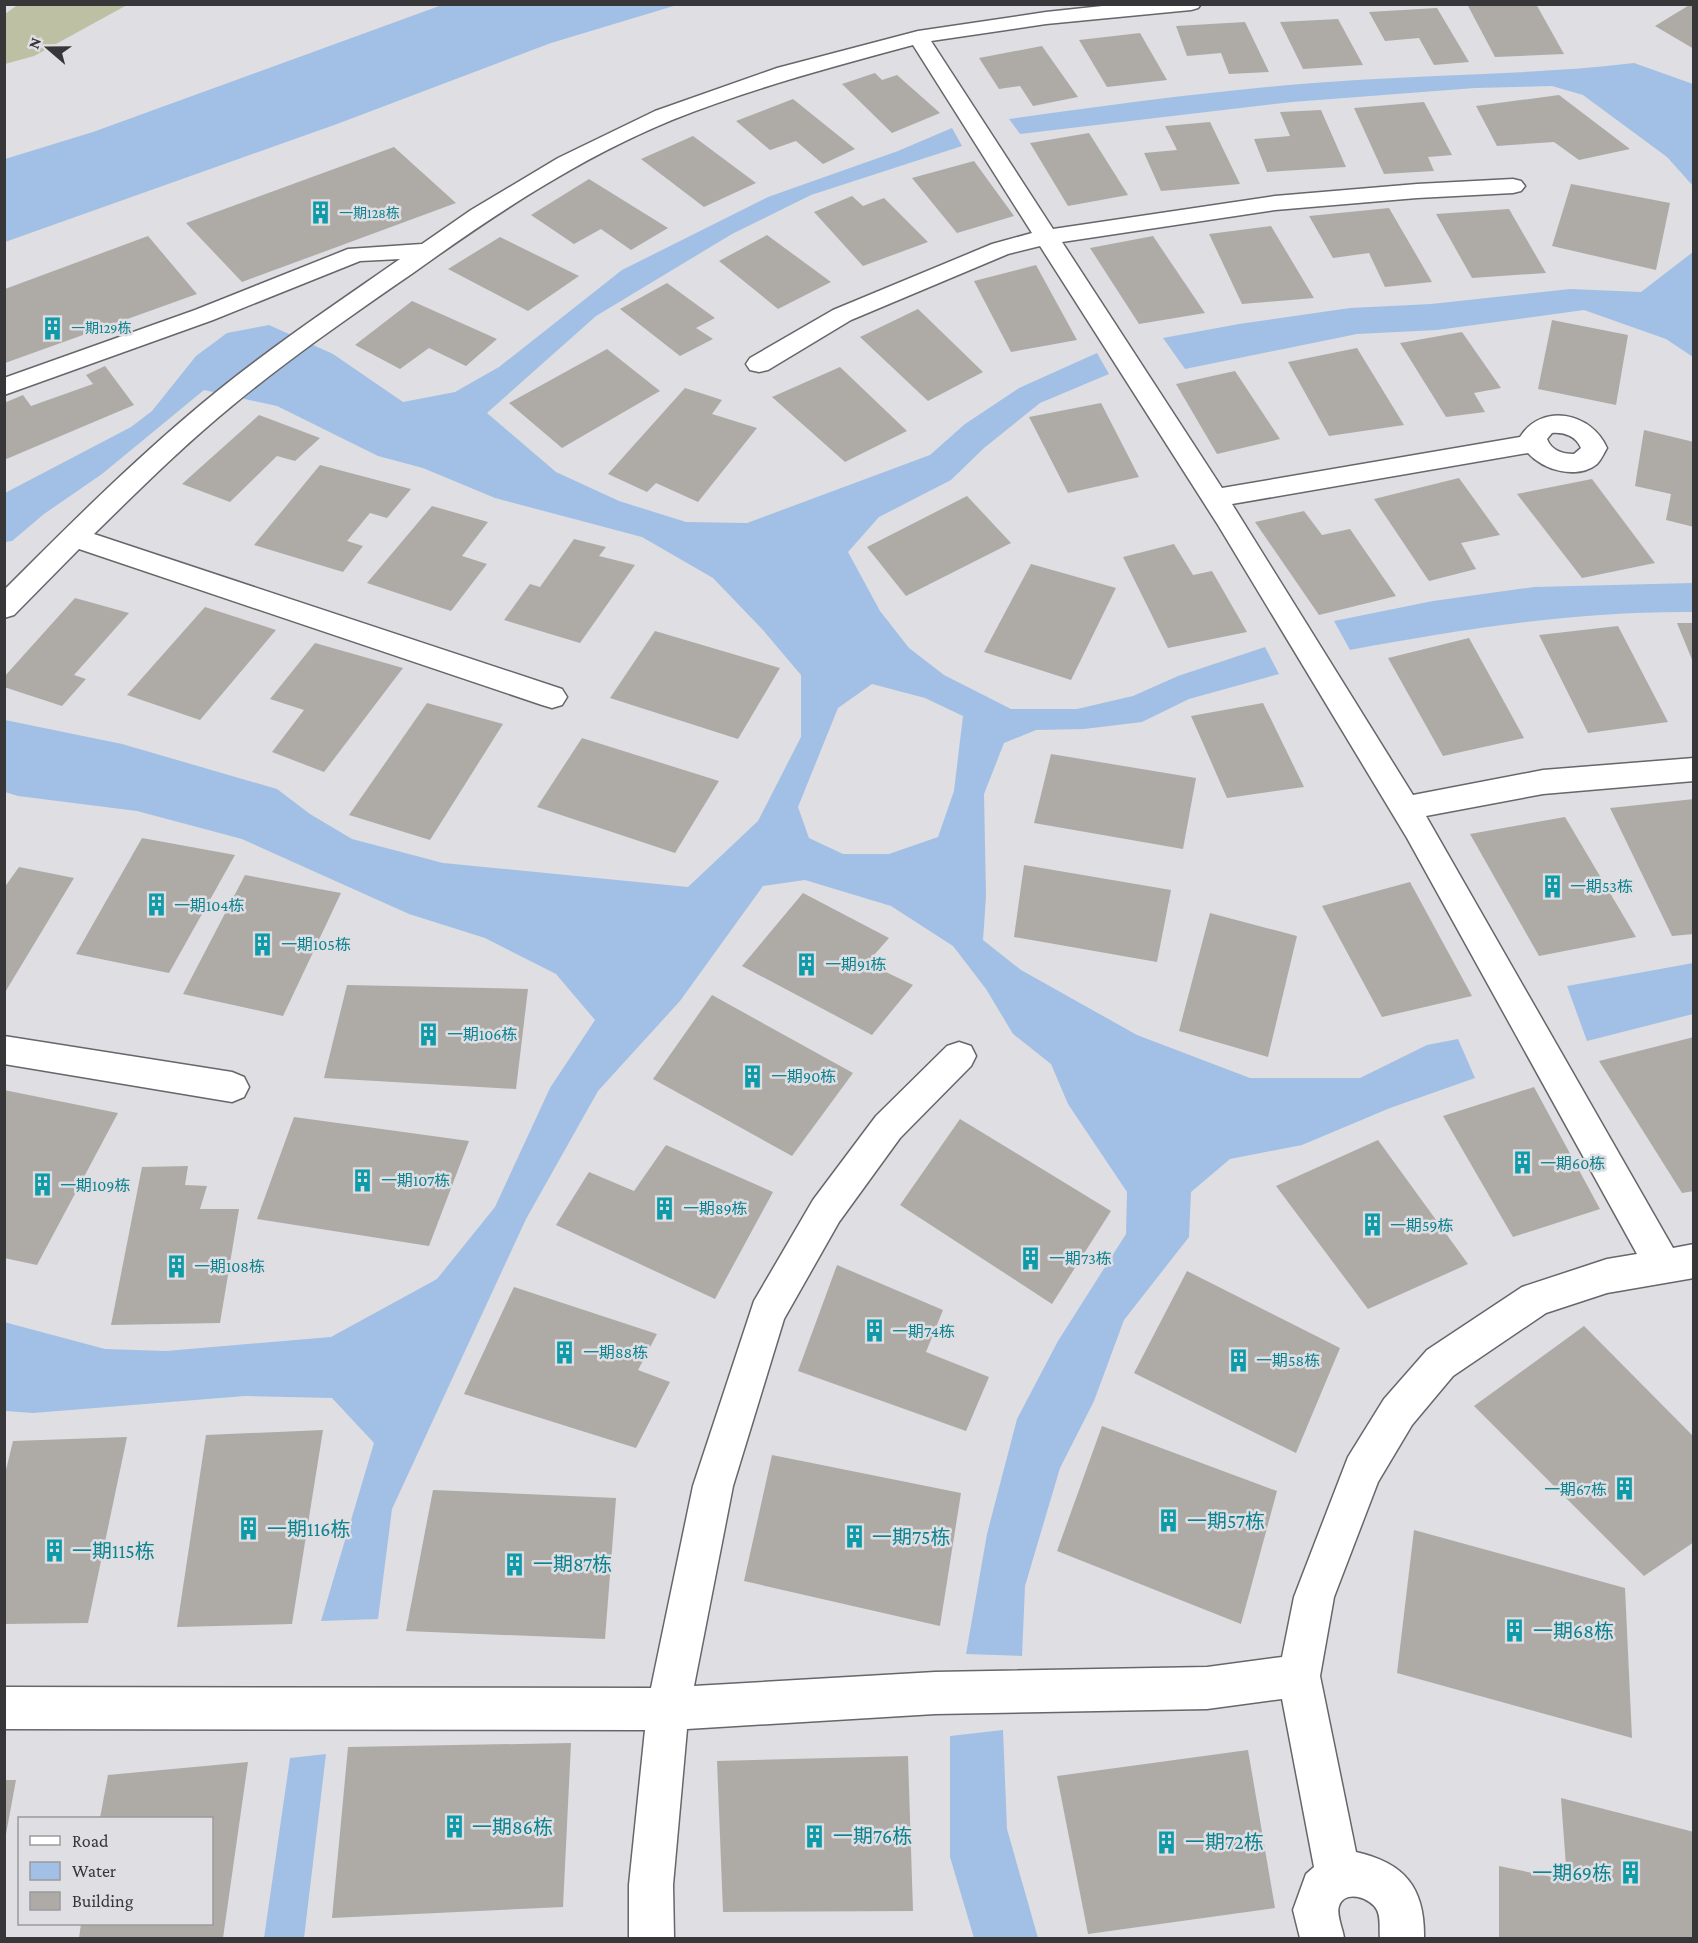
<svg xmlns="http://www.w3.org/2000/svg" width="1698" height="1943" font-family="'Crimson Pro','Noto Sans SC',serif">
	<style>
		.green { fill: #bdc0a3 }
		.water { fill: #a2c0e5; fill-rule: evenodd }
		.building { fill: #aeaba7 }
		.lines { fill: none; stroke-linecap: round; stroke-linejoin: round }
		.minor-casing { stroke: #66666b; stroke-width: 3 }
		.minor { fill: #fff; fill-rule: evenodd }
		.labels { text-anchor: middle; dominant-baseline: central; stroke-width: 5; stroke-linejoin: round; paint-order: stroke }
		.far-culture-label { font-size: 14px; fill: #0d838f; stroke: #dedee3; text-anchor: start }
		.culture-label { font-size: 16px; fill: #0d838f; stroke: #dedee3; text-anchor: start }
		.near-culture-label { font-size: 20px; fill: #0d838f; stroke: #dedee3; text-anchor: start }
	</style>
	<rect width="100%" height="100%" fill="#dedee3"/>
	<polygon class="green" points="19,4 127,4 127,5 34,56 5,64 5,14"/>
	<g class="water">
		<polygon points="442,5 677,5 551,43 337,124 5,242 5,159 93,132"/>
		<path d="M1634,63L1693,84V186L1667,157L1583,95L1552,86L1475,88L1292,102L1020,134L1009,119C1124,103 1241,87 1357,80C1450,74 1542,74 1634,63Z"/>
		<path d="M952,128L962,146L811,195L732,234L596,316L487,413L556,472L619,501L686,522L747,523L930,455L965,424L1019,388L1097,353L1109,374L1040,403L984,448L951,480L879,517L848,552L880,611L909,648L944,675L1011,709H1077L1133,696L1178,676L1265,647L1279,674L1189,699L1142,722L1084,729L1036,730L1004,743L984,794L986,896L983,940L1021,970L1137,1035L1250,1078H1360L1427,1045L1458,1039L1475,1078L1390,1108L1302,1145L1230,1159L1191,1192L1189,1237L1124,1320L1094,1401L1060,1468L1025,1586L1022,1656L966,1654L987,1534L1017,1419L1058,1341L1126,1234L1127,1192L1068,1104L1051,1064L1013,1034L986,989L953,946L891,906L805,880L763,886L680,1001L598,1091L526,1219L392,1509L378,1619L321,1621L374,1443L332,1398L245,1396L33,1413L5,1411L4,1322L105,1349L166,1351L331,1337L437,1279L495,1207L550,1088L595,1020L556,974L485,938L409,914L242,839L137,811L18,796L5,792V720L122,744L277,789L310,814L352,839L443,863L688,887L758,821L801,737V675L762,629L713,578L642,537L495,498L423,468L378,456L277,406L204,390L102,474L44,514L12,541L5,542V493L131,427L152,411L196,356L227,333L269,325L333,354L403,402L455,392L499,367L622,270L768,197L898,151ZM872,684L925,698L963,716L954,791L938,837L889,854H843L809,838L798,807L838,708Z"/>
		<polygon points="1693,252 1693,357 1666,339 1584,310 1437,330 1357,334 1185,369 1163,338 1239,324 1350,308 1431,304 1570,289 1641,292"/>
		<path d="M1693,583V612C1577,611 1464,629 1350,650L1334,621L1433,601L1534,587Z"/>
		<polygon points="1693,963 1693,1014 1587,1041 1567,986"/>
		<polygon points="1003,1730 1007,1829 1038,1938 974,1938 950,1857 950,1736"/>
		<polygon points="326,1754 304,1938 264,1938 290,1758"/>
	</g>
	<g class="building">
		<polygon points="1467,4 1536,4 1564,54 1495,57"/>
		<polygon points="1691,4 1694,4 1694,49 1655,26"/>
		<polygon points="1437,8 1469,62 1434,65 1419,38 1385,41 1369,12"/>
		<polygon points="1338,19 1363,65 1303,69 1280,22"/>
		<polygon points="1245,22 1269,72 1229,74 1221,53 1187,56 1176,26"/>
		<polygon points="1140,33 1167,80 1107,87 1079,40"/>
		<polygon points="1042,46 1078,97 1033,106 1020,86 999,89 979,58"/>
		<polygon points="875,73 882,80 897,75 940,113 892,133 842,84"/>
		<polygon points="1559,95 1630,149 1579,160 1554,142 1497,146 1476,106"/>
		<polygon points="793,99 855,149 823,164 796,141 770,150 736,121"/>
		<polygon points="1424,102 1452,155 1428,157 1434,171 1384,174 1354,108"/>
		<polygon points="1321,110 1346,167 1267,172 1254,139 1290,136 1280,112"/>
		<polygon points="1210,122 1240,184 1161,191 1144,153 1177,150 1165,126"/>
		<polygon points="1089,133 1128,195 1068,206 1030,143"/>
		<polygon points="693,136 756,183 704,207 641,159"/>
		<polygon points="394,147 456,203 242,282 186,223"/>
		<polygon points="974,161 1014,216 957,233 912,178"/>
		<polygon points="589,179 668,228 631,250 601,229 574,244 531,215"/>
		<polygon points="1571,184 1670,203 1656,270 1552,246"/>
		<polygon points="852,196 863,206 884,198 928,242 863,266 814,212"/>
		<polygon points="1389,208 1432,282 1385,287 1369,253 1333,258 1309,216"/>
		<polygon points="1509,209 1546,273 1472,278 1436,214"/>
		<polygon points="1271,226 1314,298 1242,304 1209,234"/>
		<polygon points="767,235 831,282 778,309 719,261"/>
		<polygon points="148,236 197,294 5,363 5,289"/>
		<polygon points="1153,236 1205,313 1139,324 1090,248"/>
		<polygon points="500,237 579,276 528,311 448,269"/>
		<polygon points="1036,265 1077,340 1011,352 974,281"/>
		<polygon points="667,283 715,318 696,328 713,339 680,356 620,309"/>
		<polygon points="412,301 497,339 466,366 429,348 400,369 355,345"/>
		<polygon points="918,309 983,372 928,401 860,337"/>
		<polygon points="1552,320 1628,335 1616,405 1538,389"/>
		<polygon points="1462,332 1501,388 1474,393 1485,412 1446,417 1400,343"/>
		<polygon points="1357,348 1404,425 1329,436 1288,362"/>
		<polygon points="607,349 660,391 562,448 509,403"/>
		<polygon points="105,366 134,405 4,460 4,403 23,395 31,406 93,384 86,375"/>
		<polygon points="840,367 907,431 845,462 772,397"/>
		<polygon points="1235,371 1280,439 1217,454 1176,384"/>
		<polygon points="685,388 722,400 712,414 757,428 698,502 656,483 647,492 608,474"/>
		<polygon points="1101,403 1139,477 1068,493 1029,417"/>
		<polygon points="259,415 320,438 295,461 277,456 230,502 182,484"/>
		<polygon points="1644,430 1694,442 1694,527 1666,520 1671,494 1635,486"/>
		<polygon points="320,465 411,489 387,518 370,513 347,541 363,546 343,572 254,545"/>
		<polygon points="1459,478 1500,535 1461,543 1476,569 1429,581 1374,499"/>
		<polygon points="1592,479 1655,563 1582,578 1517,494"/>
		<polygon points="967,496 1011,543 906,596 867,547"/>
		<polygon points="432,506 488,522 462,556 487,564 451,611 367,583"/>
		<polygon points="1304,511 1322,535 1350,529 1396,596 1319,615 1255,522"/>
		<polygon points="574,539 606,547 599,556 635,565 580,643 504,620 530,584 540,587"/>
		<polygon points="1174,544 1193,575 1212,571 1247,632 1168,648 1123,557"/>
		<polygon points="1031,564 1116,588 1071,680 984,652"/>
		<polygon points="75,598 129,613 74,675 86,679 62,706 4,687 4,677"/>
		<polygon points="205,607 276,630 200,720 127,695"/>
		<polygon points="1677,623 1694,623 1694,662 1693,662"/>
		<polygon points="1618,626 1668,722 1588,733 1539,635"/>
		<polygon points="655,631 780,668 738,739 610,698"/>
		<polygon points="1469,638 1524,738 1443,756 1388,658"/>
		<polygon points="315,643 403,668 324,772 272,752 304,710 270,699"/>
		<polygon points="427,703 503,724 430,840 349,815"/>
		<polygon points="1263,703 1304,787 1227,798 1191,716"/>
		<polygon points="582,738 719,781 675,853 537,807"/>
		<polygon points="1051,754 1196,778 1183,849 1034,823"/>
		<polygon points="1694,799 1694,934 1672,936 1610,808"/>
		<polygon points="1565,817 1636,937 1539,956 1470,834"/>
		<polygon points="142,838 235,855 169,973 76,954"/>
		<polygon points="1024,865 1171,890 1157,962 1014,937"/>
		<polygon points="19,867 74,878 4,994 4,888"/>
		<polygon points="245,875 341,893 283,1016 183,994"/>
		<polygon points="1410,882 1472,996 1382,1017 1322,906"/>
		<polygon points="803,893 889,938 867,963 913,985 872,1035 742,966"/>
		<polygon points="1210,913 1297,936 1268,1057 1179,1031"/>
		<polygon points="347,985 528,989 516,1089 324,1078"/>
		<polygon points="712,995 853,1073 792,1156 653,1079"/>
		<polygon points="1694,1037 1694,1191 1682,1193 1599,1061"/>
		<polygon points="1534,1087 1600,1209 1513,1237 1443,1116"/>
		<polygon points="4,1090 118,1113 37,1265 4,1258"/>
		<polygon points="294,1117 469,1141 429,1246 257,1219"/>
		<polygon points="960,1119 1111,1211 1052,1304 900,1205"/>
		<polygon points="1378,1140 1468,1264 1368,1309 1276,1186"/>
		<polygon points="666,1145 773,1192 715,1299 556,1225 589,1172 634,1191"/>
		<polygon points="188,1166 185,1185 207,1186 200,1209 239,1209 220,1323 111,1325 142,1167"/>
		<polygon points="837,1265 943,1310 926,1352 989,1377 966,1431 798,1371"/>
		<polygon points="1187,1271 1340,1348 1296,1453 1134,1373"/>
		<polygon points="514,1287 657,1334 638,1370 670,1382 636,1448 464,1394"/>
		<polygon points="1584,1326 1694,1437 1694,1542 1644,1576 1474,1406"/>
		<polygon points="1102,1426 1277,1491 1241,1624 1057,1551"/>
		<polygon points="323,1430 292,1624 177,1627 206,1435"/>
		<polygon points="127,1437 88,1623 4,1624 4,1478 13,1441"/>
		<polygon points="772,1455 961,1493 940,1626 744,1581"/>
		<polygon points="433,1490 616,1498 605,1639 406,1631"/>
		<polygon points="1414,1530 1625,1588 1632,1738 1397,1673"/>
		<polygon points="571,1743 563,1907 332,1918 348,1747"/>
		<polygon points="1248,1750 1275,1908 1088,1934 1057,1776"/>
		<polygon points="908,1756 913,1911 723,1912 717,1761"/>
		<polygon points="248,1762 223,1938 79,1938 81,1924 212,1924 212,1818 100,1818 108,1775"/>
		<polygon points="4,1780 16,1780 6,1834 4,1834"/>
		<polygon points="1561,1798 1694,1832 1694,1938 1499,1938 1499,1866 1567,1880"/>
	</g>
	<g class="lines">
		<defs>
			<g id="minor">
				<path d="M1121,4H1201L1198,8L1191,10L1046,24L931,41L1053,229L1275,196L1417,184L1513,179L1521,181L1525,186L1521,191L1513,193L1417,198L1275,210L1062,242L1222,488L1520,437C1542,402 1592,413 1607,448C1604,453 1601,460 1597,464C1577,480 1543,470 1528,453L1232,504L1413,795L1543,770L1694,758V781L1543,794L1426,816L1673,1248L1694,1244V1278L1607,1293L1546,1313L1453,1376L1412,1425L1378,1482L1334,1597L1320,1676L1356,1852C1405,1863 1425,1888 1424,1938H1380C1379,1930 1381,1918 1377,1910C1371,1898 1345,1889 1339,1906C1336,1915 1343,1929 1344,1938H1300L1293,1910L1306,1874L1314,1867L1282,1699L1207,1709L935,1714L687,1729L673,1885L674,1938H629V1885L645,1730L4,1729V1687L651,1688L693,1486L754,1301L813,1200L876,1116L947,1046L959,1042L971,1046L976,1056L971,1066L900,1138L839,1222L784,1319L733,1486L694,1686L935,1672L1207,1667L1282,1657L1294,1597L1348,1457L1384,1399L1427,1350L1522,1287L1607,1259L1637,1254L1407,838L1218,525L1040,246L1008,254L851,320L768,370L759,372L750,370L746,364L750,358L833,310L992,244L1032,233L913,45C831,67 750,89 672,120C579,158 494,215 413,273C352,315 290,358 233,405C184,445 139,490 94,534L562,689L567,697L562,705L552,708L542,705L79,549L14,615L4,618V590C72,522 140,454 215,393C274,345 337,303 400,259L360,261L213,320L4,395V378L195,310L348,249L422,244L471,210L558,158L655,111L777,68L918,31L1046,12ZM1552,433C1564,432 1576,436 1581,448L1574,454C1562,454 1551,450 1547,439Z"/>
				<polygon points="4,1036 232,1072 244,1077 249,1087 244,1097 232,1102 4,1064"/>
			</g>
		</defs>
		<use href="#minor" class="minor-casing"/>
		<use href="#minor" class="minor"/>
	</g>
	<defs>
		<symbol id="building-bare" viewBox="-9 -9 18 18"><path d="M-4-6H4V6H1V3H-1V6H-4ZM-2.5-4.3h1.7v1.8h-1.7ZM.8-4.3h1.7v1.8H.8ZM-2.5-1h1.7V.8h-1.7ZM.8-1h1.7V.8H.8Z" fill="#0f9aa8" stroke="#dedee3" stroke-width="2.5" paint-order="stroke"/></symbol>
	</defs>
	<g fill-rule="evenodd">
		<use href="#building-bare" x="304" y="196" width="33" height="33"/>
		<use href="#building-bare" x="36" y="312" width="33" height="33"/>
		<use href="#building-bare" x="1536" y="870" width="33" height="33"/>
		<use href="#building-bare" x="140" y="888" width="33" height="33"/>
		<use href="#building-bare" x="246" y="928" width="33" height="33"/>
		<use href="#building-bare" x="790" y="948" width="33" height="33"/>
		<use href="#building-bare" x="412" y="1018" width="33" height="33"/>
		<use href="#building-bare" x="736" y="1060" width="33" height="33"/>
		<use href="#building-bare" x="1506" y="1146" width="33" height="33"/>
		<use href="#building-bare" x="346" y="1164" width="33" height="33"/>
		<use href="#building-bare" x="26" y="1168" width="33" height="33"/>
		<use href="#building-bare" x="648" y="1192" width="33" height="33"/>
		<use href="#building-bare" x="1356" y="1208" width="33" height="33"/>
		<use href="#building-bare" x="1014" y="1242" width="33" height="33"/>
		<use href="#building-bare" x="160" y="1250" width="33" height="33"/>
		<use href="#building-bare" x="858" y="1314" width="33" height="33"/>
		<use href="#building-bare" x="548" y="1336" width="33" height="33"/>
		<use href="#building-bare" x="1222" y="1344" width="33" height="33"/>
		<use href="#building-bare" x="1608" y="1472" width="33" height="33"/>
		<use href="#building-bare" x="1152" y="1504" width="33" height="33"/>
		<use href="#building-bare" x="232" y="1512" width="33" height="33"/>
		<use href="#building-bare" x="838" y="1520" width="33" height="33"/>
		<use href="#building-bare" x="38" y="1534" width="33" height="33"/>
		<use href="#building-bare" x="498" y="1548" width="33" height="33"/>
		<use href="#building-bare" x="1498" y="1614" width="33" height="33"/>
		<use href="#building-bare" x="438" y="1810" width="33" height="33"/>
		<use href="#building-bare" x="798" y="1820" width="33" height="33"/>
		<use href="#building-bare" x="1150" y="1826" width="33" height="33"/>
		<use href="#building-bare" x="1614" y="1856" width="33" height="33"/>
	</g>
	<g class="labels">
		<g class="far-culture-label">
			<text x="339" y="213">一期128栋</text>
			<text x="71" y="328">一期129栋</text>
		</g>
		<g class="culture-label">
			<text x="1570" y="886">一期53栋</text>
			<text x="174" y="905">一期104栋</text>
			<text x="281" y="944">一期105栋</text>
			<text x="825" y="964">一期91栋</text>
			<text x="447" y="1034">一期106栋</text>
			<text x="771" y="1076">一期90栋</text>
			<text x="1540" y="1163">一期60栋</text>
			<text x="381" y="1180">一期107栋</text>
			<text x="60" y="1185">一期109栋</text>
			<text x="683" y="1208">一期89栋</text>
			<text x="1390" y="1225">一期59栋</text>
			<text x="1049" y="1258">一期73栋</text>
			<text x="194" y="1266">一期108栋</text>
			<text x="892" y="1331">一期74栋</text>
			<text x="583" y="1352">一期88栋</text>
			<text x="1256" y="1360">一期58栋</text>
			<text x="1607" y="1489" text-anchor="end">一期67栋</text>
		</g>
		<g class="near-culture-label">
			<text x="1187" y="1521">一期57栋</text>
			<text x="267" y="1529">一期116栋</text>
			<text x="872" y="1537">一期75栋</text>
			<text x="72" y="1551">一期115栋</text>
			<text x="533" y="1564">一期87栋</text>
			<text x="1533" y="1631">一期68栋</text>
			<text x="472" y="1827">一期86栋</text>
			<text x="833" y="1836">一期76栋</text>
			<text x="1185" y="1842">一期72栋</text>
			<text x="1612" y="1873" text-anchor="end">一期69栋</text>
		</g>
	</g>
	<rect width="1698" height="1943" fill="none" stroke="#373739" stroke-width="12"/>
	<rect x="18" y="1817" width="195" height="108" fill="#dedee3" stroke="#9b9b9f" stroke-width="1.5"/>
	<rect x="30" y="1836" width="30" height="9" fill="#ffffff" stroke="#9b9b9f" stroke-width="1.5"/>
	<text x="72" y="1847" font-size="18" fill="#373739">Road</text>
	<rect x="30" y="1862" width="30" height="18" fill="#a2c0e5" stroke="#9b9b9f" stroke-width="1.5"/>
	<text x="72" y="1877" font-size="18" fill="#373739">Water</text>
	<rect x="30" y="1892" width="30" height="18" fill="#aeaba7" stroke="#9b9b9f" stroke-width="1.5"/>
	<text x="72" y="1907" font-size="18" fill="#373739">Building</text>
	<g transform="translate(48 48) rotate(290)" stroke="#dedee3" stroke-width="4.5" paint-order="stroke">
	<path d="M0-4.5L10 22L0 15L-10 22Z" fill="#373739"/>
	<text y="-9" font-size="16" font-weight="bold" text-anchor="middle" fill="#373739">N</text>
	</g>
</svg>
